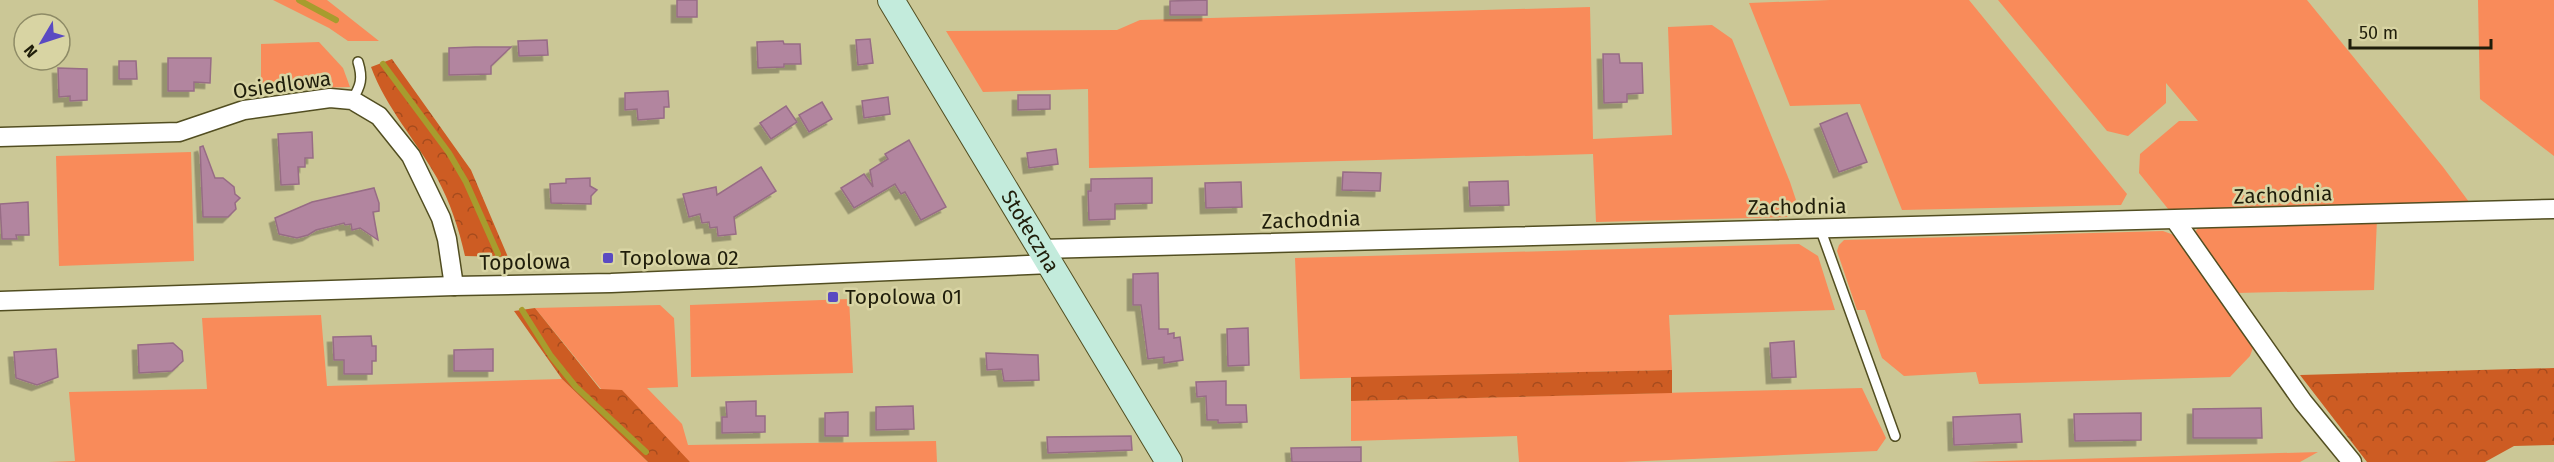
<svg xmlns="http://www.w3.org/2000/svg" width="2554" height="462" font-family="'Fira Sans',sans-serif">
	<style>
		.green { fill: #f98b5a }
		.forest { fill: url(#forest-crowns) }
		.lines { fill: none; stroke-linecap: round; stroke-linejoin: round }
		.stream { stroke: #a79c2e; stroke-width: 6 }
		.building { fill: #b2859f; stroke: #976c85; stroke-width: 1.5; filter: url(#shadow) }
		.lane-casing { stroke: #524e21; stroke-width: 12 }
		.street-casing { stroke: #524e21; stroke-width: 21 }
		.secondary-casing { stroke: #524e21; stroke-width: 28 }
		.lane { stroke: #fff; stroke-width: 9 }
		.street { stroke: #fff; stroke-width: 18 }
		.secondary { stroke: #c3ebdc; stroke-width: 26 }
		.poi-dot { fill: #5a4ac2; stroke: #d8d4a3; stroke-width: 2 }
		.labels { text-anchor: middle; dominant-baseline: central; stroke-width: 5; stroke-linejoin: round; paint-order: stroke }
		.street-label { font-size: 21px; fill: #1f1d0a; stroke: #d8d4a3 }
		.poi-label { font-size: 21px; fill: #1f1d0a; stroke: #d8d4a3; text-anchor: start }
	</style>
	<defs>
		<pattern id="forest-crowns" width="20" height="18" patternUnits="userSpaceOnUse" patternTransform="scale(1.5)"><rect width="20" height="18" fill="#cd5c23"/><path d="M2 6a3 3 0 1 1 6 0M12 15a3 3 0 1 1 6 0" fill="none" stroke="#a64b1d"/></pattern>
		<filter id="shadow"><feDropShadow dx="-5.5" dy="5.5" stdDeviation="0" flood-color="#0004"/></filter>
	</defs>
	<rect width="100%" height="100%" fill="#cbc796"/>
	<g class="green">
		<polygon points="273,0 327,0 379,41 348,41 329,28"/>
		<polygon points="1830,0 1969,0 2127,194 2121,205 1902,210 1860,104 1790,106 1749,3"/>
		<polygon points="1998,0 2307,0 2443,167 2472,206 2173,215 2139,173 2140,154 2179,121 2198,121 2166,83 2166,103 2128,136 2107,131"/>
		<polygon points="2478,0 2554,0 2554,156 2480,99"/>
		<polygon points="1590,7 1593,139 1672,135 1668,27 1712,25 1732,39 1790,182 1797,203 1787,217 1596,222 1593,154 1089,168 1088,89 983,92 946,31 1117,30 1140,20"/>
		<polygon points="319,42 343,68 350,87 261,89 261,44"/>
		<polygon points="191,152 194,261 59,266 56,156"/>
		<polygon points="2377,219 2374,290 2236,293 2193,235 2200,225"/>
		<polygon points="2163,231 2174,235 2254,345 2250,356 2230,377 1979,384 1976,372 1904,376 1882,358 1865,310 1857,310 1837,251 1839,245 1844,240"/>
		<polygon points="1799,244 1818,256 1835,310 1669,315 1672,370 1300,379 1295,258"/>
		<polygon points="849,299 853,373 691,377 690,305"/>
		<polygon points="660,305 674,318 678,387 647,388 682,424 688,445 936,441 937,462 690,462 601,389 535,308"/>
		<polygon points="321,315 327,386 562,379 648,462 49,462 75,461 69,392 207,389 202,318"/>
		<polygon points="1862,388 1886,438 1877,451 1622,462 1519,462 1517,436 1351,441 1351,401"/>
		<polygon points="2318,452 2300,462 1968,462"/>
	</g>
	<g class="forest">
		<path d="M392,59L471,170L508,257L465,256C459,229 450,202 437,178C416,140 386,108 371,67Z"/>
		<polygon points="535,308 600,389 622,390 690,462 648,462 562,379 514,311"/>
		<polygon points="2554,368 2554,445 2514,446 2485,462 2367,462 2300,375"/>
		<polygon points="1672,370 1672,393 1351,401 1351,377"/>
	</g>
	<g class="lines">
		<g class="stream">
			<polyline points="299,0 336,20"/>
			<polyline points="383,64 449,153 466,182 498,254"/>
			<polyline points="522,310 551,356 576,387 646,452"/>
		</g>
	</g>
	<g class="building">
		<rect x="677" y="0" width="20" height="17"/>
		<polygon points="1207,0 1207,15 1170,15 1170,1"/>
		<polygon points="870,39 873,63 858,65 856,40"/>
		<polygon points="547,40 548,55 519,56 518,41"/>
		<polygon points="783,41 784,44 800,44 801,64 784,64 784,67 758,68 757,42"/>
		<polygon points="475,47 511,47 491,66 491,74 449,75 449,48"/>
		<polygon points="1603,54 1619,54 1620,63 1642,63 1643,93 1627,94 1627,102 1604,103"/>
		<polygon points="168,58 211,58 210,83 194,82 194,91 168,91"/>
		<polygon points="119,61 136,61 137,79 119,79"/>
		<polygon points="58,68 87,69 87,100 70,101 70,96 59,97"/>
		<polygon points="668,91 669,107 664,107 664,118 638,120 637,109 625,110 625,93"/>
		<polygon points="1018,95 1050,95 1050,109 1018,110"/>
		<polygon points="888,97 890,114 864,118 862,101"/>
		<polygon points="822,102 832,119 809,132 799,115"/>
		<polygon points="786,106 797,122 771,139 760,123"/>
		<polygon points="1847,113 1867,162 1839,172 1820,124"/>
		<polygon points="312,132 313,158 305,158 305,167 298,167 299,184 281,185 278,134"/>
		<polygon points="909,140 946,207 921,220 905,192 901,194 895,184 854,208 841,188 864,174 873,187 870,170 888,159 885,154"/>
		<polygon points="203,146 215,178 223,178 234,187 235,194 240,198 235,203 236,209 228,217 203,217 200,147"/>
		<polygon points="1056,149 1058,164 1029,168 1027,153"/>
		<polygon points="761,167 776,191 734,217 736,234 718,236 717,227 710,228 709,222 702,223 700,214 689,217 683,194 716,187 717,195"/>
		<polygon points="1343,172 1381,173 1380,191 1342,190"/>
		<polygon points="590,178 590,186 597,190 591,196 591,204 551,203 550,184 566,183 566,179"/>
		<polygon points="1152,178 1152,203 1115,204 1115,219 1089,220 1088,191 1091,191 1091,179"/>
		<polygon points="1508,181 1509,205 1470,206 1469,182"/>
		<polygon points="1241,182 1242,207 1206,208 1205,183"/>
		<polygon points="374,188 379,203 379,211 373,212 378,240 360,228 352,230 351,224 345,225 344,223 316,230 308,235 297,238 279,234 275,218 312,202"/>
		<polygon points="28,202 29,235 16,235 17,239 2,239 0,204"/>
		<polygon points="1158,273 1159,329 1168,329 1168,334 1174,333 1174,338 1180,337 1183,360 1164,363 1164,357 1148,359 1141,305 1133,305 1133,274"/>
		<polygon points="1248,328 1249,365 1228,366 1227,329"/>
		<polygon points="371,336 372,346 376,346 376,361 372,361 372,374 344,374 344,360 334,360 333,337"/>
		<polygon points="1794,341 1796,377 1772,378 1770,343"/>
		<polygon points="173,343 182,351 183,361 172,371 139,373 138,345"/>
		<polygon points="56,349 58,377 37,385 16,378 14,352"/>
		<polygon points="493,349 493,371 454,371 454,350"/>
		<polygon points="986,353 1038,355 1039,380 1004,381 1002,369 987,370"/>
		<polygon points="1226,381 1226,405 1246,405 1247,422 1218,423 1218,420 1207,420 1206,396 1197,397 1196,382"/>
		<polygon points="756,401 756,416 765,416 765,432 722,433 722,417 727,417 726,402"/>
		<polygon points="913,406 914,429 876,430 876,407"/>
		<polygon points="2261,408 2262,438 2193,438 2193,409"/>
		<polygon points="848,412 848,436 825,436 825,413"/>
		<polygon points="2141,413 2141,440 2075,441 2074,414"/>
		<polygon points="2020,414 2022,442 1954,445 1953,417"/>
		<polygon points="1131,436 1132,450 1048,453 1047,437"/>
		<polygon points="1361,447 1361,462 1292,462 1291,448"/>
	</g>
	<g class="lines">
		<defs>
			<g id="lane">
				<path d="M352,100C361,86 363,78 358,62"/>
				<polyline points="1820,228 1895,436"/>
			</g>
			<g id="street">
				<polyline points="0,137 179,132 244,110 330,98 352,100 379,116 411,156 441,218 447,239 454,286"/>
				<polyline points="2175,220 2303,402 2352,462"/>
				<polyline points="1042,249 2554,209"/>
				<polyline points="0,301 454,286 611,283 1051,264"/>
			</g>
			<g id="secondary">
				<path id="s1" d="M891,0L1169,462"/>
			</g>
		</defs>
		<use href="#lane" class="lane-casing"/>
		<use href="#street" class="street-casing"/>
		<use href="#secondary" class="secondary-casing"/>
		<use href="#lane" class="lane"/>
		<use href="#street" class="street"/>
		<use href="#secondary" class="secondary"/>
	</g>
	<g class="poi-dot">
		<rect x="602" y="252" width="12" height="12" rx="3"/>
		<rect x="827" y="291" width="12" height="12" rx="3"/>
	</g>
	<g class="labels">
		<g class="street-label">
			<text transform="translate(282 85) rotate(-8)">Osiedlowa</text>
			<text transform="translate(2283 195) rotate(-2)">Zachodnia</text>
			<text transform="translate(1797 207) rotate(-1)">Zachodnia</text>
			<text transform="translate(1311 220) rotate(-2)">Zachodnia</text>
			<text stroke="none"><textPath href="#s1" startOffset="270">Stołeczna</textPath></text>
			<text transform="translate(525 262) rotate(-1)">Topolowa</text>
		</g>
		<g class="poi-label">
			<text x="620" y="258">Topolowa 02</text>
			<text x="845" y="297">Topolowa 01</text>
		</g>
	</g>
	<g transform="translate(42 42) rotate(231)"><circle r="28" fill="#d8d4a3" stroke="#8e8b66" stroke-width="1.5"/>
	<path d="M0-4.5L10 22L0 15L-10 22Z" fill="#5a4ac2"/>
	<text y="-9" font-size="16" font-weight="bold" text-anchor="middle" fill="#1f1d0a">N</text>
	</g>
	<path d="M2350 39v9h141v-9" fill="none" stroke="#1f1d0a" stroke-width="3"/>
	<text x="2359" y="39" font-size="18" fill="#1f1d0a" stroke="#d8d4a3" stroke-width="4.5" paint-order="stroke">50 m</text>
</svg>
